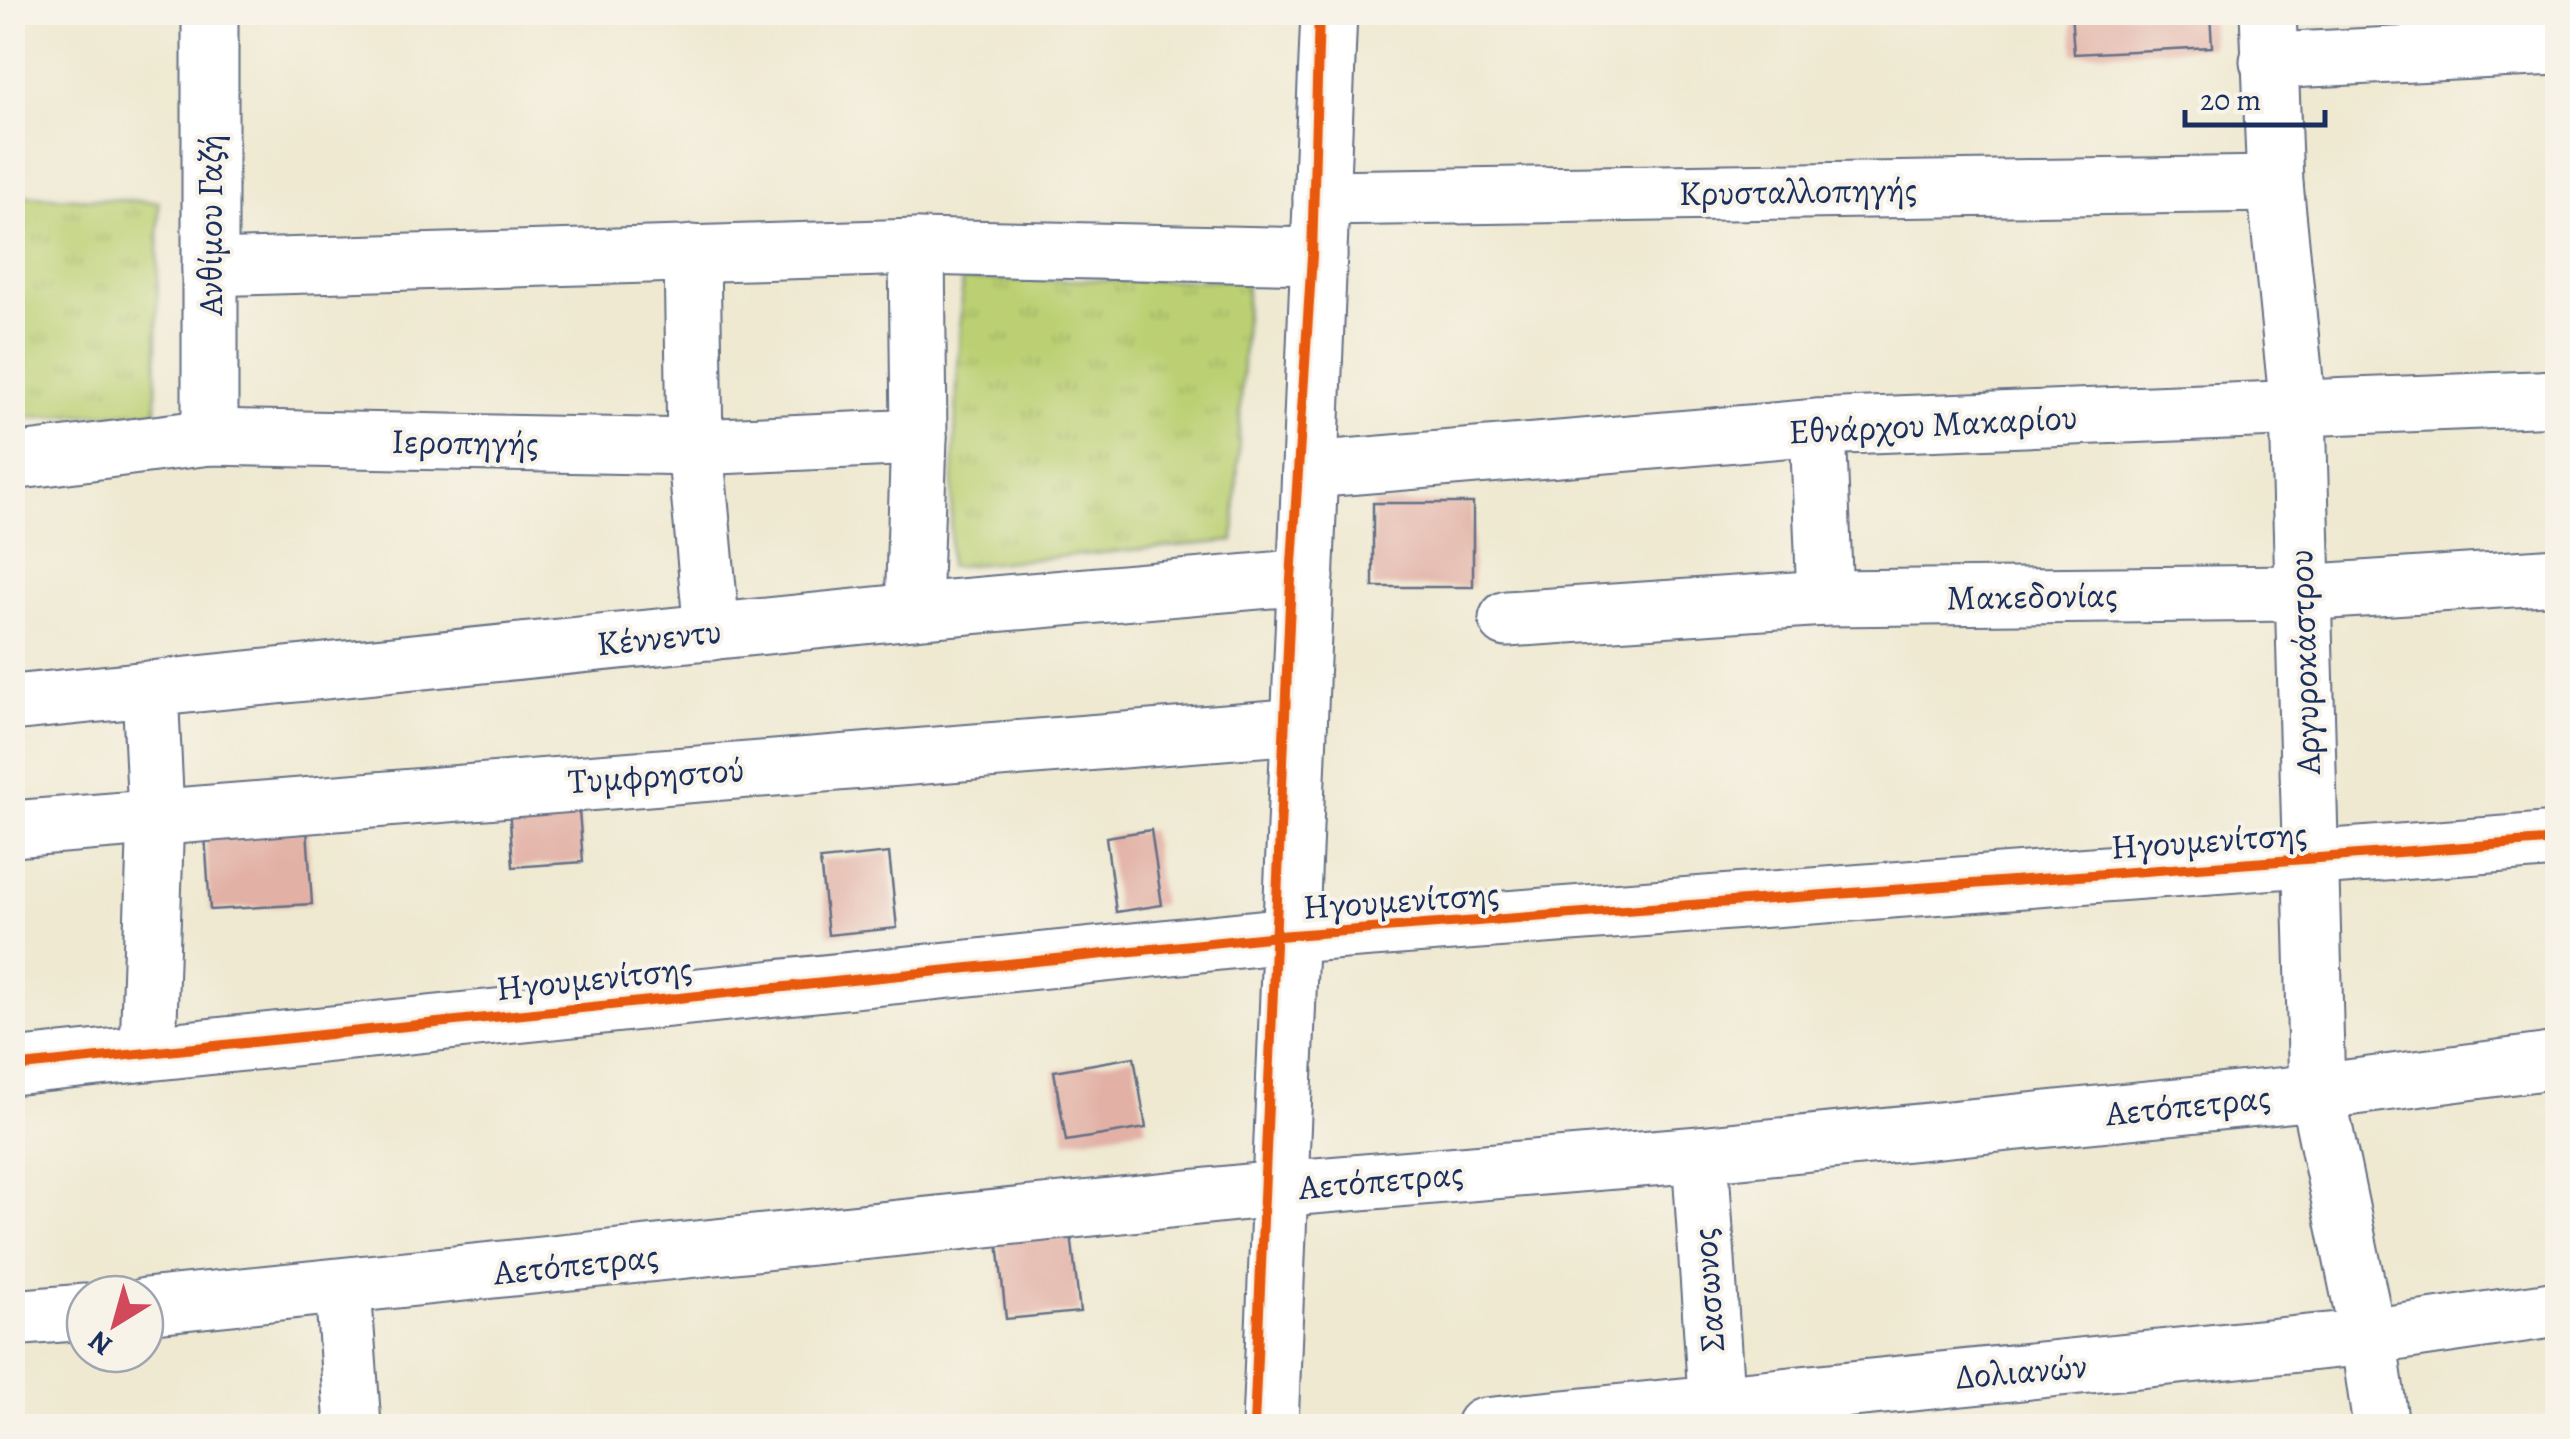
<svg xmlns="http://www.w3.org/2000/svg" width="2570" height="1439" font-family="Alegreya,serif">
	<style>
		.grass { fill: url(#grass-tufts); stroke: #6c8068; stroke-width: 2.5 }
		.building { fill: #e2b0a5 }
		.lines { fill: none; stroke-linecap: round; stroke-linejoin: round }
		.minor-casing { stroke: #657086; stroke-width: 59 }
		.minor { stroke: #fff; stroke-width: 55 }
		.cycleway-casing { stroke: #f7f3e8; stroke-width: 16 }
		.cycleway { stroke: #e8590c; stroke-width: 10 }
		.labels { text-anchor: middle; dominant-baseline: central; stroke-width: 8; stroke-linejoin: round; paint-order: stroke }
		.street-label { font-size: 35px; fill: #1b2f5e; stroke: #f7f3e8 }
	</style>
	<defs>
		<pattern id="grass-tufts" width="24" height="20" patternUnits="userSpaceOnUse" patternTransform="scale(2.5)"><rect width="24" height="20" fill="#bcd073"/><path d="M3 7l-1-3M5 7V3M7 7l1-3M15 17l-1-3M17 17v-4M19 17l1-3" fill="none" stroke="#a1b366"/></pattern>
	</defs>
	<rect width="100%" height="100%" fill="#f7f3e8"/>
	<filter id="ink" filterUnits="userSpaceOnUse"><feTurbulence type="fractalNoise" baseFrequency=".01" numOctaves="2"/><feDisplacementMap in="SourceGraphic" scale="20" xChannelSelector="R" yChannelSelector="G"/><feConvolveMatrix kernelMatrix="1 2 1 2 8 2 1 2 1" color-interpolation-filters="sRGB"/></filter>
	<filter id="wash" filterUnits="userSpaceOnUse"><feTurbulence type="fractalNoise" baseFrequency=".0048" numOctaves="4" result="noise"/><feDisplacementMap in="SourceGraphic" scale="40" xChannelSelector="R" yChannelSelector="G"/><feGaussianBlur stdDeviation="2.25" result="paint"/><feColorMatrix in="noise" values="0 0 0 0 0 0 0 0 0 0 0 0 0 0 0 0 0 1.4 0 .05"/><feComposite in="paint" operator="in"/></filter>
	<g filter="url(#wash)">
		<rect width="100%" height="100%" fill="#efe9d1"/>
		<g class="grass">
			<polygon points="13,195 159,202 156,412 13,418"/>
			<polygon points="962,280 1247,280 1234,541 949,567"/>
		</g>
		<g id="blocks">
			<g class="building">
				<polygon points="2071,12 2210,12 2212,47 2074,54"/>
				<rect x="1373" y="503" width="100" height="84"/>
				<polygon points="577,784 583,862 513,867 508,789"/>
				<polygon points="307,829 312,904 210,910 205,835"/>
				<polygon points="1151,830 1162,905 1116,912 1106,837"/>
				<polygon points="889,853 897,928 828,935 820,860"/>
				<polygon points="1134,1057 1146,1128 1066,1141 1054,1071"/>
				<polygon points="1070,1225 1080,1312 1006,1319 997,1232"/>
			</g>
		</g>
	</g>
	<g filter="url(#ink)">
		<use href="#blocks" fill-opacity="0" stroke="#657086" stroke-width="2.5"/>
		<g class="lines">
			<defs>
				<g id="minor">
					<polyline points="210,12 210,437"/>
					<polyline points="2268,12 2275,184 2298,409 2317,1092 2368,1337 2381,1426"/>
					<polyline points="2268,61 2558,47"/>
					<polyline points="1321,198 2275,184"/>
					<polyline points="692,253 695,447 712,632"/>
					<polyline points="210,268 917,247 1319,256"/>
					<polyline points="1818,427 1825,598"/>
					<polyline points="12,462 210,437 695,447 919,437"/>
					<polyline points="1310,470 1818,427 2558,398"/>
					<polyline points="913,611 919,437 917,247"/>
					<polyline points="1507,619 1825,598 2300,593 2558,576"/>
					<polyline points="12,703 913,611 1306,577"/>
					<polyline points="12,829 1299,726"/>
					<polyline points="148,1051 156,814 150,689"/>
					<polyline points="12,1067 1278,936 2558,840"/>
					<polyline points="1700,1154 1718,1426"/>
					<polyline points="343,1288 353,1426"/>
					<polyline points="145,1306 1266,1190 1700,1154 2317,1092 2558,1060"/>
					<polyline points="12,1318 85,1312"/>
					<polyline points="1270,1426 1329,12"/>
					<polyline points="1484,1426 2368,1337 2558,1309"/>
				</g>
			</defs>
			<use href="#minor" class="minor-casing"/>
			<use href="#minor" class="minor"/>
			<defs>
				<g id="cycleway">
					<polyline points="12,1067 1278,936 2558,840"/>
					<polyline points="1254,1426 1291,579 1312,256 1319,12"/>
				</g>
			</defs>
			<use href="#cycleway" class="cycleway-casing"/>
			<use href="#cycleway" class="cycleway"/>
		</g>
	</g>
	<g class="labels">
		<g class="street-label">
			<text transform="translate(1798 191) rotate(-1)">Κρυσταλλοπηγής</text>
			<text transform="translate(210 225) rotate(-90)">Ανθίμου Γαζή</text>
			<text transform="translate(1933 424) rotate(-3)">Εθνάρχου Μακαρίου</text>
			<text transform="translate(465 442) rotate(1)">Ιεροπηγής</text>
			<text transform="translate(2032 596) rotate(-1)">Μακεδονίας</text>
			<text transform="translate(659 637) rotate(-6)">Κέννεντυ</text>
			<text transform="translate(2304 662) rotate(-92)">Αργυροκάστρου</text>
			<text transform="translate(656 775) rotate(-4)">Τυμφρηστού</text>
			<text transform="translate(2209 840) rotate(-4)">Ηγουμενίτσης</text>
			<text transform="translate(1401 900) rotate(-4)">Ηγουμενίτσης</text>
			<text transform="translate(594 978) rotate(-6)">Ηγουμενίτσης</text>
			<text transform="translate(2188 1105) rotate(-6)">Αετόπετρας</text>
			<text transform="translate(1381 1180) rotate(-5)">Αετόπετρας</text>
			<text transform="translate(576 1264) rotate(-6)">Αετόπετρας</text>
			<text transform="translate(1708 1290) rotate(-94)">Σασωνος</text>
			<text transform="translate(2021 1371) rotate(-5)">Δολιανών</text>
		</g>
	</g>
	<rect width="2570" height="1439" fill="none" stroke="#f7f3e8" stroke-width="50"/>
	<g transform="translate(115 1324) rotate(217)"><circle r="48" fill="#f7f3e8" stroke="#9fa5b1" stroke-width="2.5"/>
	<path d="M0-8L18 38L0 25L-18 38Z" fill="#d1495b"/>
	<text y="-15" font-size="28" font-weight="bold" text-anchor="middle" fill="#1b2f5e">N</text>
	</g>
	<path d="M2185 110v15h140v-15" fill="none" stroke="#1b2f5e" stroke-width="5"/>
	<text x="2200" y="110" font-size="30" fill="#1b2f5e" stroke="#f7f3e8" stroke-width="8" paint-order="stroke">20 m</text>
</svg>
